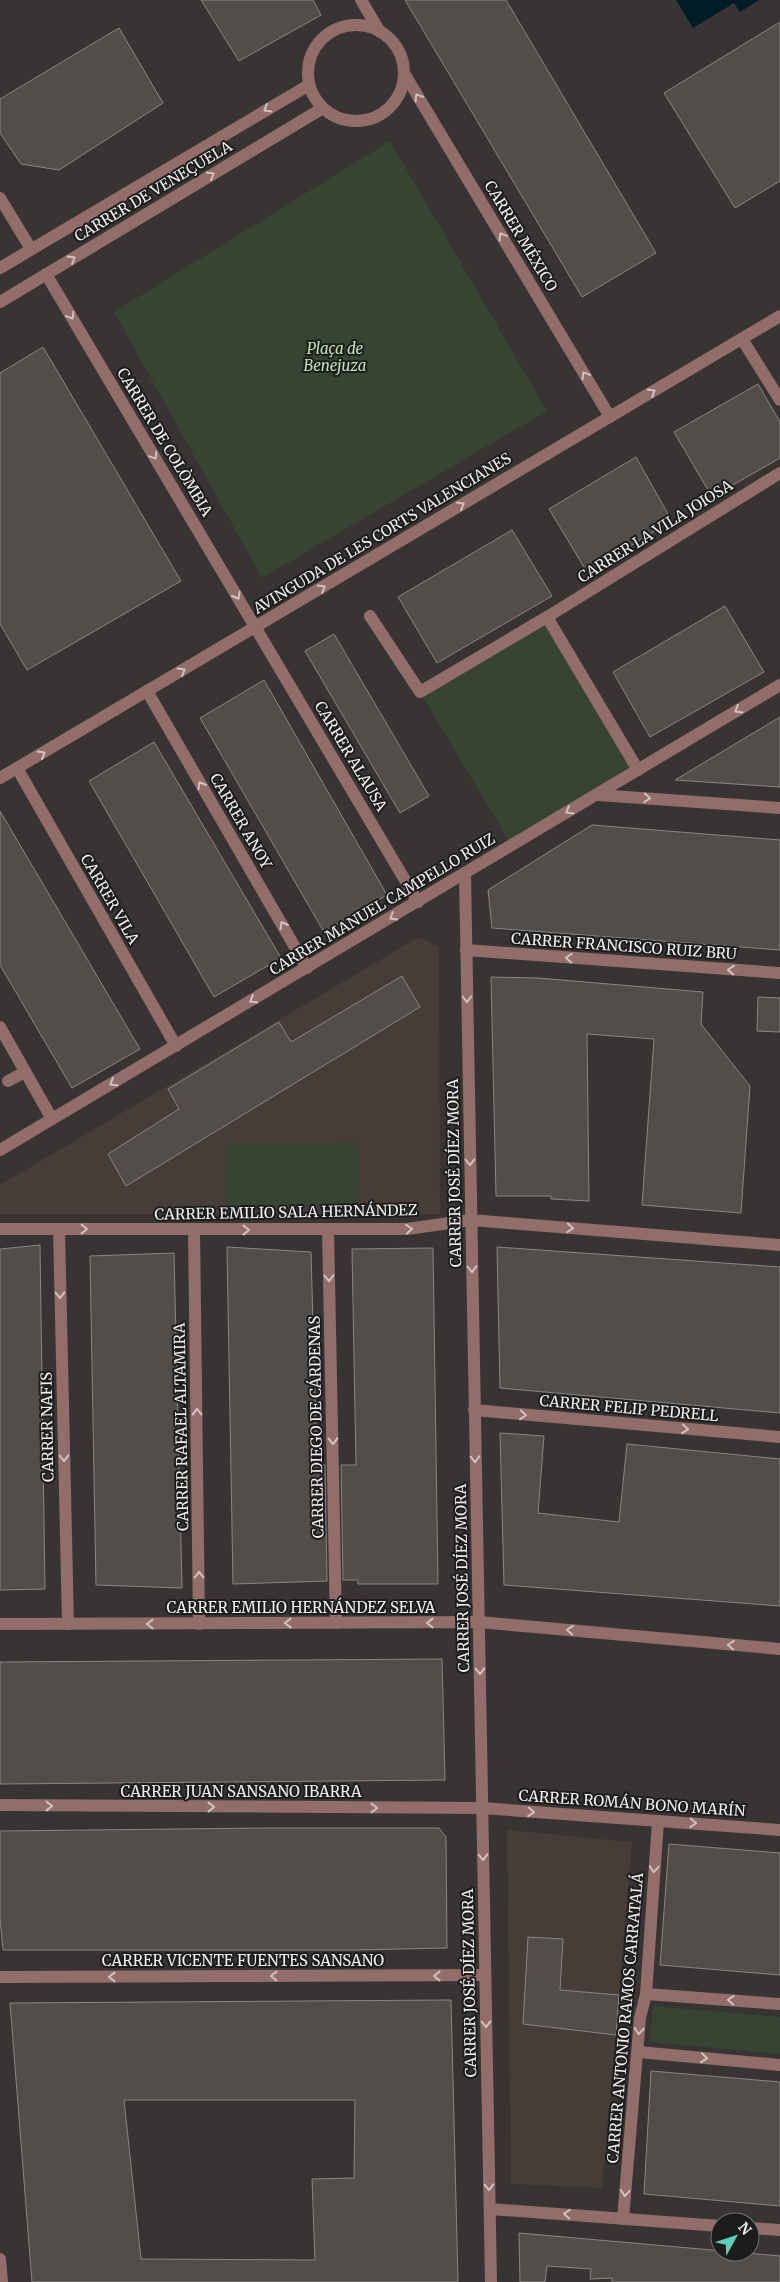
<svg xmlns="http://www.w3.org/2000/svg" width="780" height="2282" font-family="Merriweather,serif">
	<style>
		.built { fill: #463d39 }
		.green { fill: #364431 }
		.water { fill: #001d27 }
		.building { fill: #504d4b; stroke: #898684; fill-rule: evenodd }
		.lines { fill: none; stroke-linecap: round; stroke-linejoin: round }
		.minor { stroke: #936d69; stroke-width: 12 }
		.oneway { stroke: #d1c2c0 }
		.labels { text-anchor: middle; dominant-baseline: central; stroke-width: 4; stroke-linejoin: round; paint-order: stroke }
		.street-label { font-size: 15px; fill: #f2f0ef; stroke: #1d1c1c }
		.park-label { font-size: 15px; font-style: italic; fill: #bfe6b2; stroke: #1d1c1c }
	</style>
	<rect width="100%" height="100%" fill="#373433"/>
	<g class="built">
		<polygon points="419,937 439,947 440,1214 0,1214 0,1185"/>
		<polygon points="507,1830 632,1842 602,2188 511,2184"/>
	</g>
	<g class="green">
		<polygon points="390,141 547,411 262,578 114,312"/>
		<polygon points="547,617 638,770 511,845 420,692"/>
		<polygon points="358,1143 359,1206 226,1207 225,1145"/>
		<polygon points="653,2006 780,2017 780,2054 650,2042"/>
	</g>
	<polygon class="water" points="676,0 759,0 740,12 734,3 693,28"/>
	<g class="building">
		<polygon points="201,0 313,0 321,15 239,61"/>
		<polygon points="405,0 506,0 656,253 582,297"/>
		<polygon points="780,22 780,181 735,208 664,93"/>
		<polygon points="119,28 163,103 59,170 21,164 0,133 0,99"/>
		<polygon points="43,347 181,581 27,670 0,624 0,373"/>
		<polygon points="758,384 780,422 780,458 712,497 674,432"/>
		<polygon points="636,457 672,521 587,572 549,509"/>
		<polygon points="512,530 552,596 437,663 398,597"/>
		<polygon points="725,606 764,672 650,737 613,672"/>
		<polygon points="334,634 429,796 400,813 305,651"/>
		<polygon points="264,680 387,895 324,932 200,718"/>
		<polygon points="780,717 780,787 675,780"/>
		<polygon points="154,742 281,958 214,997 89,781"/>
		<polygon points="0,811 140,1049 72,1088 0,965"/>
		<polygon points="592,825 780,840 780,950 492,928 488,890"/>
		<polygon points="402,976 420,1007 126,1186 108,1154 179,1109 168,1089 279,1022 291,1042"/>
		<polygon points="491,977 538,978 703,992 701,1024 750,1086 741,1213 642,1205 654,1039 587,1034 589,1201 551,1199 551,1196 496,1196"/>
		<polygon points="758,997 780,998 780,1032 757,1031"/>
		<polygon points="40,1245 45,1589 0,1590 0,1249"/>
		<polygon points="227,1247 311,1252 317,1465 325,1465 327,1581 233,1584"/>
		<polygon points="497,1247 780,1267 780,1413 500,1388"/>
		<polygon points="433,1248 438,1584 358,1584 358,1580 343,1580 341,1465 356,1465 352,1249"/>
		<polygon points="174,1253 182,1588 96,1585 90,1256"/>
		<polygon points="500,1433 544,1436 538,1513 619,1522 627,1444 780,1459 780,1606 504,1585"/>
		<polygon points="442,1659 445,1780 0,1784 0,1662"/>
		<polygon points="267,1828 439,1828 446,1837 447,1948 356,1950 3,1950 0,1919 0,1831"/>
		<polygon points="669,1844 780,1853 780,1975 660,1965"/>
		<polygon points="528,1937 563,1939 560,1990 619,1995 616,2035 523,2024"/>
		<path d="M451,2000L458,2282H32L10,2003ZM124,2100H355L354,2178L312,2179L315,2260L141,2259Z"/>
		<polygon points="651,2071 780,2082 780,2206 644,2194"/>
		<polygon points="519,2233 780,2256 780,2282 612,2282 612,2278 590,2279 591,2269 547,2266 545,2282 520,2282"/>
	</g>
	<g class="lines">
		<g class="minor">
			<polyline points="361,0 380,32"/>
			<circle cx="356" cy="73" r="48"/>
			<polyline points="404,73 610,417"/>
			<polyline points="0,198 31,249"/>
			<polyline points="0,268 309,85"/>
			<polyline points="46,274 418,902"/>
			<polyline points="0,302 323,108"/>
			<polyline points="742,339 780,400"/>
			<polyline points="370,616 420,692 547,617 638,770"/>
			<polyline points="547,617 780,473"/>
			<polyline points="147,691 307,968"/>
			<polyline points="17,768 176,1046"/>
			<polyline points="0,778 780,316"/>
			<polyline points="598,795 780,808"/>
			<polyline points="465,874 491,2282"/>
			<polyline points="466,950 780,973"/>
			<polyline points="0,1027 52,1119"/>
			<polyline points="8,1081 25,1072"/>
			<polyline points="0,1150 780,685"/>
			<polyline points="0,1229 407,1229 471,1220 780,1245"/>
			<polyline points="59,1229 68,1624"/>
			<polyline points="194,1229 199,1624"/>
			<polyline points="328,1230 336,1623"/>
			<polyline points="474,1410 780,1437"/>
			<polyline points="0,1624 479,1622 780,1649"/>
			<polyline points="0,1805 482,1808 780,1830"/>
			<polyline points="0,1977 485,1975"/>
			<polyline points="646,1994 780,2004"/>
			<polyline points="638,2052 780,2065"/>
			<polyline points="490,2209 720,2226"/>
			<polyline points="623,2219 640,2018 646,1994 658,1821"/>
			<polyline points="750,2228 780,2230"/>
			<polyline points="0,2259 2,2282"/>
		</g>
	</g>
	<defs><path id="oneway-chevron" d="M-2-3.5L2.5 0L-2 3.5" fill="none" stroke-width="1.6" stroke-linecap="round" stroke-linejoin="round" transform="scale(1.25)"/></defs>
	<g class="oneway">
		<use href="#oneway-chevron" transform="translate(418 97) rotate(-121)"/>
		<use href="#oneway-chevron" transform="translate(267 109) rotate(149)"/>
		<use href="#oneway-chevron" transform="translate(211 175) rotate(-31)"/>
		<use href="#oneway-chevron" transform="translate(502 236) rotate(-121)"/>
		<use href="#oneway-chevron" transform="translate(72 259) rotate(-31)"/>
		<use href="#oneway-chevron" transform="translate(71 316) rotate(59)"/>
		<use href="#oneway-chevron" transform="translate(585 375) rotate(-121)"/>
		<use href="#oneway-chevron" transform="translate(652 392) rotate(-31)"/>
		<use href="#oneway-chevron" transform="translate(154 456) rotate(59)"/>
		<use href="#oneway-chevron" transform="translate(461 505) rotate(-31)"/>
		<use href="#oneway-chevron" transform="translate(322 588) rotate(-31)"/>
		<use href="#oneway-chevron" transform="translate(237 596) rotate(60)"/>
		<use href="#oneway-chevron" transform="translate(182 671) rotate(-31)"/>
		<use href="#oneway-chevron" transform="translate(738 710) rotate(149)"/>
		<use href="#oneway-chevron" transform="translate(42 754) rotate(-31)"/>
		<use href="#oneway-chevron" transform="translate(201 785) rotate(-120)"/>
		<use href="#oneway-chevron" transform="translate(647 798) rotate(4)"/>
		<use href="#oneway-chevron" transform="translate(569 811) rotate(150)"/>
		<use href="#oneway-chevron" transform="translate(393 917) rotate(149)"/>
		<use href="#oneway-chevron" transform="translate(283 925) rotate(-120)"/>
		<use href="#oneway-chevron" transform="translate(569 958) rotate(-176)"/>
		<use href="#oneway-chevron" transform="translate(731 970) rotate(-176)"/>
		<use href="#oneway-chevron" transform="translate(467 999) rotate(89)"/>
		<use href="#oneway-chevron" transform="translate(253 1000) rotate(149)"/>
		<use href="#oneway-chevron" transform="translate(113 1083) rotate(149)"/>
		<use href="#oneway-chevron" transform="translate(470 1162) rotate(89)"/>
		<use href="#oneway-chevron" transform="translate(570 1228) rotate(4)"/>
		<use href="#oneway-chevron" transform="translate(84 1229)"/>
		<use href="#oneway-chevron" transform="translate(409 1229) rotate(-5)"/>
		<use href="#oneway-chevron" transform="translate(246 1230)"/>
		<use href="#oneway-chevron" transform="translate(472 1269) rotate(89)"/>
		<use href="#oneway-chevron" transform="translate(329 1278) rotate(89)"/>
		<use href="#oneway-chevron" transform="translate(60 1295) rotate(89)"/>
		<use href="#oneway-chevron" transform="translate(197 1412) rotate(-91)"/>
		<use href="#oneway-chevron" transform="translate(523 1415) rotate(5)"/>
		<use href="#oneway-chevron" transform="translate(685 1429) rotate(5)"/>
		<use href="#oneway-chevron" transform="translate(333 1441) rotate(89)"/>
		<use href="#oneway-chevron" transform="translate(64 1458) rotate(89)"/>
		<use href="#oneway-chevron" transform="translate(475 1459) rotate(89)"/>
		<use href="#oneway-chevron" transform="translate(199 1575) rotate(-91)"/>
		<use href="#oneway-chevron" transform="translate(288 1623) rotate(180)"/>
		<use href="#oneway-chevron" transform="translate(430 1623) rotate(180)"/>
		<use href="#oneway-chevron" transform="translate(150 1624) rotate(180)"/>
		<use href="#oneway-chevron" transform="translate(570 1630) rotate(-175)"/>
		<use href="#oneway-chevron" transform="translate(731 1645) rotate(-175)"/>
		<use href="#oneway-chevron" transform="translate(480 1671) rotate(89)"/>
		<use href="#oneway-chevron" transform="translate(49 1806)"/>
		<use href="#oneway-chevron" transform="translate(211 1807)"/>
		<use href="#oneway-chevron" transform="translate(374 1808)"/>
		<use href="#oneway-chevron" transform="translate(531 1812) rotate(4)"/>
		<use href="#oneway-chevron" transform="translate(693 1823) rotate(4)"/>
		<use href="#oneway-chevron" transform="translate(483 1857) rotate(89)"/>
		<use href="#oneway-chevron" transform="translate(654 1869) rotate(94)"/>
		<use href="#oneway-chevron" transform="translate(274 1976) rotate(180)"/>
		<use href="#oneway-chevron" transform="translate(437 1976) rotate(180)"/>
		<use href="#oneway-chevron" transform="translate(112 1977) rotate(180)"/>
		<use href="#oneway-chevron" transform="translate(731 2000) rotate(-176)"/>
		<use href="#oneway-chevron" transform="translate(486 2024) rotate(89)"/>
		<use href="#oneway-chevron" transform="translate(639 2031) rotate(94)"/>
		<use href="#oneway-chevron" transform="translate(704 2058) rotate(6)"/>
		<use href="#oneway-chevron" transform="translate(489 2187) rotate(89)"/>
		<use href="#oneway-chevron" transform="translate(625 2193) rotate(95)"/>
		<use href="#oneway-chevron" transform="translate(567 2214) rotate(-176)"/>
	</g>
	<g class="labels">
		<g class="street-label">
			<text transform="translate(153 191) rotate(-31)">CARRER DE VENEÇUELA</text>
			<text transform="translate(521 236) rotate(59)">CARRER MÉXICO</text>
			<text transform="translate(165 442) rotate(59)">CARRER DE COLÒMBIA</text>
			<text transform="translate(655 531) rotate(-32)">CARRER LA VILA JOIOSA</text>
			<text transform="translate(382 533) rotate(-31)">AVINGUDA DE LES CORTS VALENCIANES</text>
			<text transform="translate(351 756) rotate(59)">CARRER ALAUSA</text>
			<text transform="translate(241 821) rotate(60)">CARRER ANOY</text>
			<text transform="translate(110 899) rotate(60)">CARRER VILA</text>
			<text transform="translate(382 904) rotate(-31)">CARRER MANUEL CAMPELLO RUIZ</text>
			<text transform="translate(624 946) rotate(4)">CARRER FRANCISCO RUIZ BRU</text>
			<text transform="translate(454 1173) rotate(-91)">CARRER JOSÉ DÍEZ MORA</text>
			<text transform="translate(286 1212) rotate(-1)">CARRER EMILIO SALA HERNÁNDEZ</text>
			<text transform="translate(629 1408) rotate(5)">CARRER FELIP PEDRELL</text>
			<text transform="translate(47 1427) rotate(-91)">CARRER NAFIS</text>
			<text transform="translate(181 1427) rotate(-91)">CARRER RAFAEL ALTAMIRA</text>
			<text transform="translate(316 1427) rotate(-91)">CARRER DIEGO DE CÁRDENAS</text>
			<text transform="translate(462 1578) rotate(-91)">CARRER JOSÉ DÍEZ MORA</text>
			<text x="301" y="1607">CARRER EMILIO HERNÁNDEZ SELVA</text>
			<text x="241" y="1791">CARRER JUAN SANSANO IBARRA</text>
			<text transform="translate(632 1803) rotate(4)">CARRER ROMÁN BONO MARÍN</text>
			<text x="243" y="1960">CARRER VICENTE FUENTES SANSANO</text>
			<text transform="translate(469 1983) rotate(-91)">CARRER JOSÉ DÍEZ MORA</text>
			<text transform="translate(625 2018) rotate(-85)">CARRER ANTONIO RAMOS CARRATALÁ</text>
		</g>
		<g class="park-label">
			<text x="335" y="348">Plaça de<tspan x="335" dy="17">Benejuza</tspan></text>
		</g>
	</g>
	<g transform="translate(735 2237) rotate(50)"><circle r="24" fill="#1d1c1c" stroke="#727170"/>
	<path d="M0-4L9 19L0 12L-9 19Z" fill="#5ccebb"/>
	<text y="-8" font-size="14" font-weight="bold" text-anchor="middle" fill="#f2f0ef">N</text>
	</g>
</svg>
